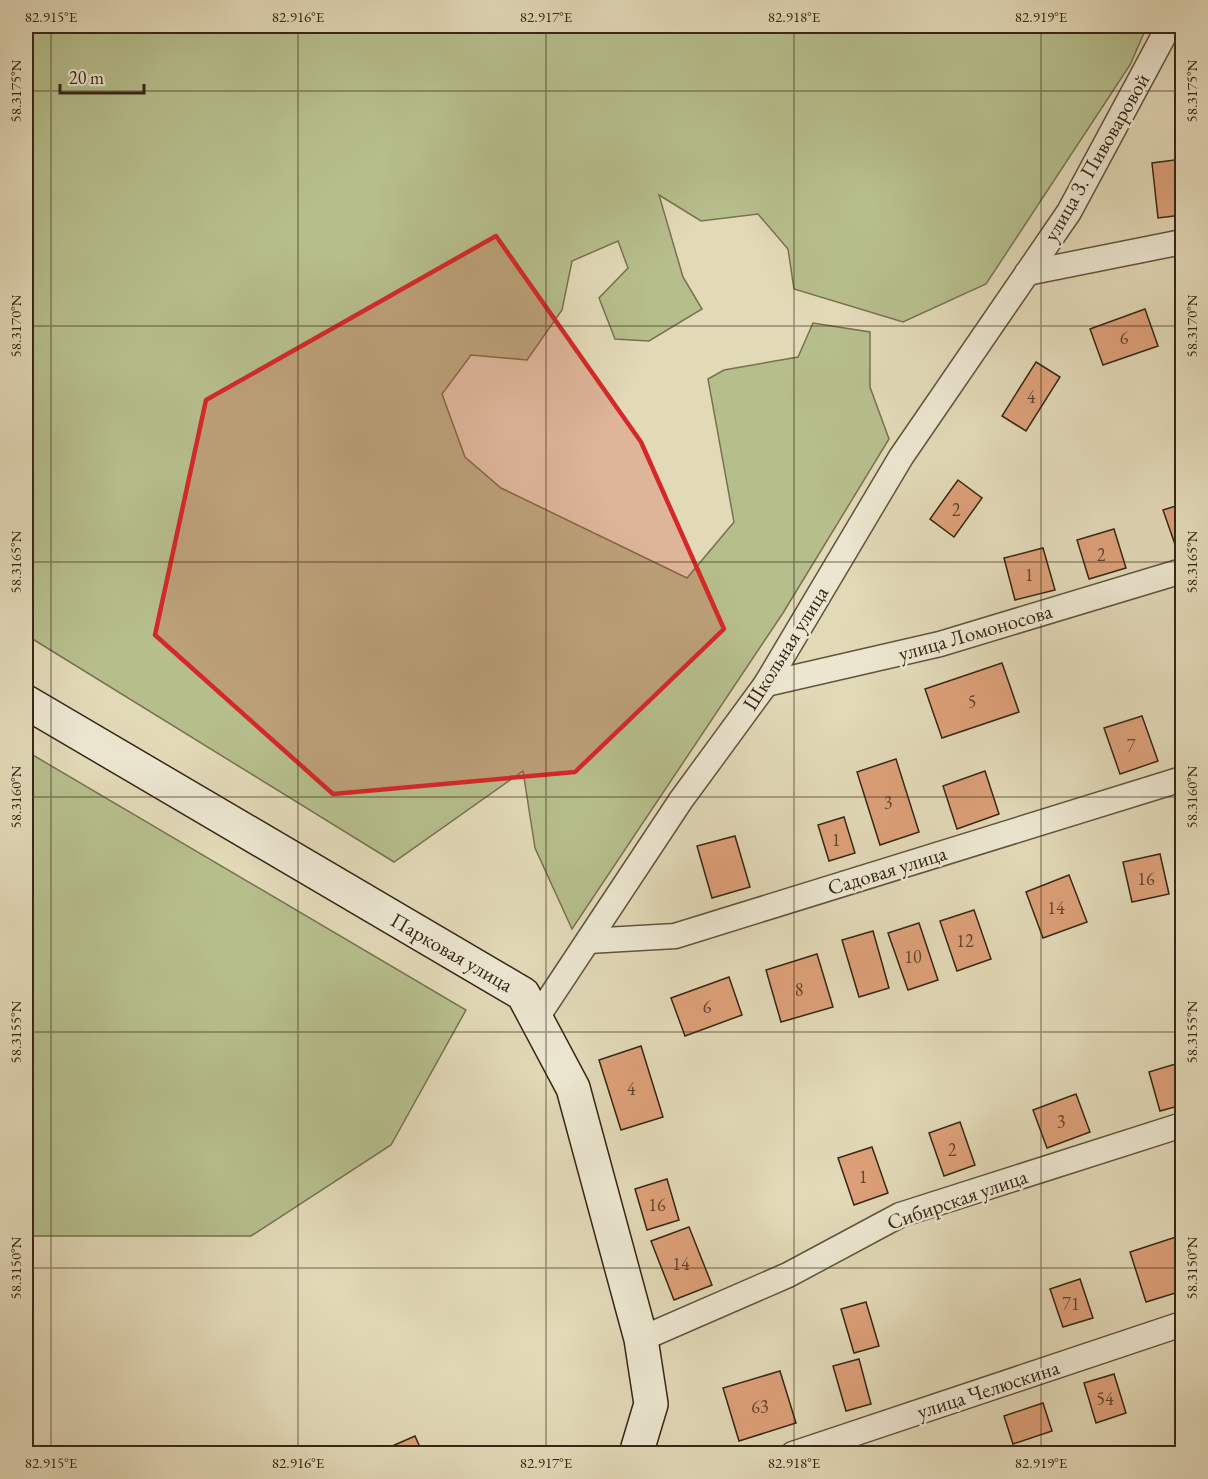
<svg xmlns="http://www.w3.org/2000/svg" width="1208" height="1479" font-family="'EB Garamond',serif">
	<style>
		.green { fill: #b6be8c; stroke: #767250; stroke-width: 1.5 }
		.building { fill: #dda079; stroke: #362714; stroke-width: 1.5 }
		.lines { fill: none; stroke-linecap: round; stroke-linejoin: round }
		.street-casing { stroke: #61543d; stroke-width: 27 }
		.secondary-casing { stroke: #362714; stroke-width: 36 }
		.street { stroke: #ece6d0; stroke-width: 24 }
		.secondary { stroke: #ece6d0; stroke-width: 33 }
		.marked { fill: #d62828; fill-opacity: 0.2; stroke: #d62828; stroke-width: 4.5; stroke-linejoin: round }
		.ticks { fill: none; stroke: #362714; stroke-width: 1.5; stroke-opacity: 0.45 }
		.labels { text-anchor: middle; dominant-baseline: central; stroke-width: 5; stroke-linejoin: round; paint-order: stroke }
		.number-label { font-size: 18px; fill: #60452d }
		.street-label { font-size: 21px; fill: #362714; stroke: #ece6d0 }
		.neatline { fill: none; stroke: #362714; stroke-width: 2 }
		.ticks-label { font-size: 15px; text-anchor: middle; fill: #362714 }
	</style>
	<rect width="100%" height="100%" fill="#e2d9b7"/>
	<filter id="stains"><feTurbulence type="fractalNoise" baseFrequency=".00333" numOctaves="4"/><feColorMatrix values="0 0 0 0 .2 0 0 0 0 .09 0 0 0 0 .02 0 0 0 .5 -.17"/></filter>
	<radialGradient id="worn" r=".72"><stop offset=".6" stop-color="#630" stop-opacity="0"/><stop offset="1" stop-color="#630" stop-opacity=".3"/></radialGradient>
	<g class="green">
		<polygon points="26,26 1147,26 1130,65 986,284 903,322 794,289 788,249 758,214 701,221 659,195 683,277 702,309 649,341 615,339 599,298 628,268 618,241 572,261 562,310 527,360 471,355 442,394 465,457 501,488 687,578 734,522 708,379 724,370 798,357 813,323 870,332 870,387 889,439 783,613 572,929 535,848 523,771 394,862 26,635"/>
		<polygon points="26,751 466,1010 391,1145 251,1236 26,1236"/>
	</g>
	<g class="building">
		<polygon points="1182,159 1182,215 1158,218 1152,163"/>
		<polygon points="1145,309 1158,346 1103,365 1090,329"/>
		<polygon points="1036,362 1060,377 1026,431 1002,416"/>
		<polygon points="958,480 982,498 954,537 930,519"/>
		<polygon points="1182,504 1182,552 1178,553 1163,510"/>
		<polygon points="1114,529 1126,568 1089,579 1077,540"/>
		<polygon points="1043,548 1055,590 1015,600 1004,558"/>
		<polygon points="1002,663 1019,712 942,738 925,689"/>
		<polygon points="1142,716 1158,761 1120,774 1104,728"/>
		<polygon points="896,759 919,832 880,845 857,772"/>
		<polygon points="985,771 999,814 957,829 943,786"/>
		<polygon points="844,817 855,853 829,861 818,825"/>
		<polygon points="735,836 750,887 712,898 697,846"/>
		<polygon points="1160,854 1169,894 1132,902 1123,862"/>
		<polygon points="1069,875 1087,922 1043,938 1026,892"/>
		<polygon points="974,910 991,959 957,971 940,921"/>
		<polygon points="919,923 938,980 908,990 888,933"/>
		<polygon points="873,931 889,988 859,997 842,940"/>
		<polygon points="817,954 833,1007 781,1022 766,970"/>
		<polygon points="729,977 742,1015 685,1036 671,998"/>
		<polygon points="641,1046 663,1117 621,1130 599,1060"/>
		<polygon points="1182,1062 1182,1105 1160,1111 1149,1072"/>
		<polygon points="1076,1094 1090,1132 1047,1148 1033,1110"/>
		<polygon points="960,1122 975,1165 944,1176 929,1133"/>
		<polygon points="872,1147 888,1193 854,1205 838,1158"/>
		<polygon points="667,1179 679,1220 647,1230 635,1189"/>
		<polygon points="689,1227 712,1285 674,1300 651,1241"/>
		<polygon points="1182,1235 1182,1291 1146,1302 1130,1252"/>
		<polygon points="1080,1279 1093,1318 1063,1327 1050,1289"/>
		<polygon points="866,1302 879,1346 854,1353 841,1309"/>
		<polygon points="859,1359 871,1404 846,1411 833,1366"/>
		<polygon points="780,1371 796,1423 739,1441 723,1388"/>
		<polygon points="1114,1374 1126,1413 1096,1423 1084,1383"/>
		<polygon points="1043,1403 1052,1431 1013,1444 1004,1416"/>
		<polygon points="415,1436 423,1454 374,1454"/>
	</g>
	<g class="lines">
		<defs>
			<g id="street">
				<polyline points="1027,273 1182,242"/>
				<polyline points="766,684 940,644 1182,571"/>
				<polyline points="588,941 675,936 1182,779"/>
				<polyline points="536,1019 681,800 766,684 901,457 1069,212 1169,26"/>
				<polyline points="641,1339 788,1275 900,1215 1182,1125"/>
				<polyline points="793,1454 1182,1324"/>
			</g>
			<polyline id="secondary" points="26,702 523,994 573,1088 641,1339 651,1404 636,1454"/>
		</defs>
		<use href="#street" class="street-casing"/>
		<use href="#secondary" class="secondary-casing"/>
		<use href="#street" class="street"/>
		<use href="#secondary" class="secondary"/>
	</g>
	<path class="marked" d="M496,236L641,442L724,629L575,772L333,794L155,635L206,400Z"/>
	<path class="ticks" d="M51,26V1454M298,26V1454M546,26V1454M794,26V1454M1041,26V1454M26,91H1182M26,326H1182M26,562H1182M26,797H1182M26,1032H1182M26,1268H1182"/>
	<g class="labels">
		<g class="number-label">
			<text x="1124" y="337">6</text>
			<text x="1031" y="396">4</text>
			<text x="956" y="509">2</text>
			<text x="1101" y="554">2</text>
			<text x="1029" y="574">1</text>
			<text x="972" y="701">5</text>
			<text x="1131" y="745">7</text>
			<text x="888" y="802">3</text>
			<text x="836" y="839">1</text>
			<text x="1146" y="878">16</text>
			<text x="1056" y="907">14</text>
			<text x="965" y="940">12</text>
			<text x="913" y="956">10</text>
			<text x="799" y="989">8</text>
			<text x="707" y="1006">6</text>
			<text x="631" y="1088">4</text>
			<text x="1061" y="1121">3</text>
			<text x="952" y="1149">2</text>
			<text x="863" y="1176">1</text>
			<text x="657" y="1204">16</text>
			<text x="681" y="1263">14</text>
			<text x="1071" y="1303">71</text>
			<text x="1105" y="1398">54</text>
			<text x="760" y="1406">63</text>
		</g>
		<g class="street-label">
			<text transform="translate(1096 157) rotate(-60)">улица З. Пивоваровой</text>
			<text transform="translate(975 632) rotate(-16)">улица Ломоносова</text>
			<text transform="translate(785 648) rotate(-58)">Школьная улица</text>
			<text transform="translate(887 870) rotate(-17)">Садовая улица</text>
			<text transform="translate(452 952) rotate(30)">Парковая улица</text>
			<text transform="translate(957 1199) rotate(-19)">Сибирская улица</text>
			<text transform="translate(988 1389) rotate(-18)">улица Челюскина</text>
		</g>
	</g>
	<rect width="1208" height="1479" fill="none" stroke="#e2d9b7" stroke-width="66"/>
	<path d="M60 84v9h84v-9" fill="none" stroke="#362714" stroke-width="3"/>
	<text x="69" y="84" font-size="18" fill="#362714" stroke="#ece6d0" stroke-width="4.5" paint-order="stroke">20 m</text>
	<rect x="33" y="33" width="1142" height="1413" class="neatline"/>
	<g class="ticks-label">
		<text x="51" y="22">82.915°E</text>
		<text x="298" y="22">82.916°E</text>
		<text x="546" y="22">82.917°E</text>
		<text x="794" y="22">82.918°E</text>
		<text x="1041" y="22">82.919°E</text>
		<text transform="translate(16 91) rotate(-90)" y="5">58.3175°N</text>
		<text transform="translate(1192 91) rotate(-90)" y="5">58.3175°N</text>
		<text transform="translate(16 326) rotate(-90)" y="5">58.3170°N</text>
		<text transform="translate(1192 326) rotate(-90)" y="5">58.3170°N</text>
		<text transform="translate(16 562) rotate(-90)" y="5">58.3165°N</text>
		<text transform="translate(1192 562) rotate(-90)" y="5">58.3165°N</text>
		<text transform="translate(16 797) rotate(-90)" y="5">58.3160°N</text>
		<text transform="translate(1192 797) rotate(-90)" y="5">58.3160°N</text>
		<text transform="translate(16 1032) rotate(-90)" y="5">58.3155°N</text>
		<text transform="translate(1192 1032) rotate(-90)" y="5">58.3155°N</text>
		<text transform="translate(16 1268) rotate(-90)" y="5">58.3150°N</text>
		<text transform="translate(1192 1268) rotate(-90)" y="5">58.3150°N</text>
		<text x="51" y="1468">82.915°E</text>
		<text x="298" y="1468">82.916°E</text>
		<text x="546" y="1468">82.917°E</text>
		<text x="794" y="1468">82.918°E</text>
		<text x="1041" y="1468">82.919°E</text>
	</g>
	<rect width="100%" height="100%" filter="url(#stains)"/>
	<rect width="100%" height="100%" fill="url(#worn)"/>
</svg>
